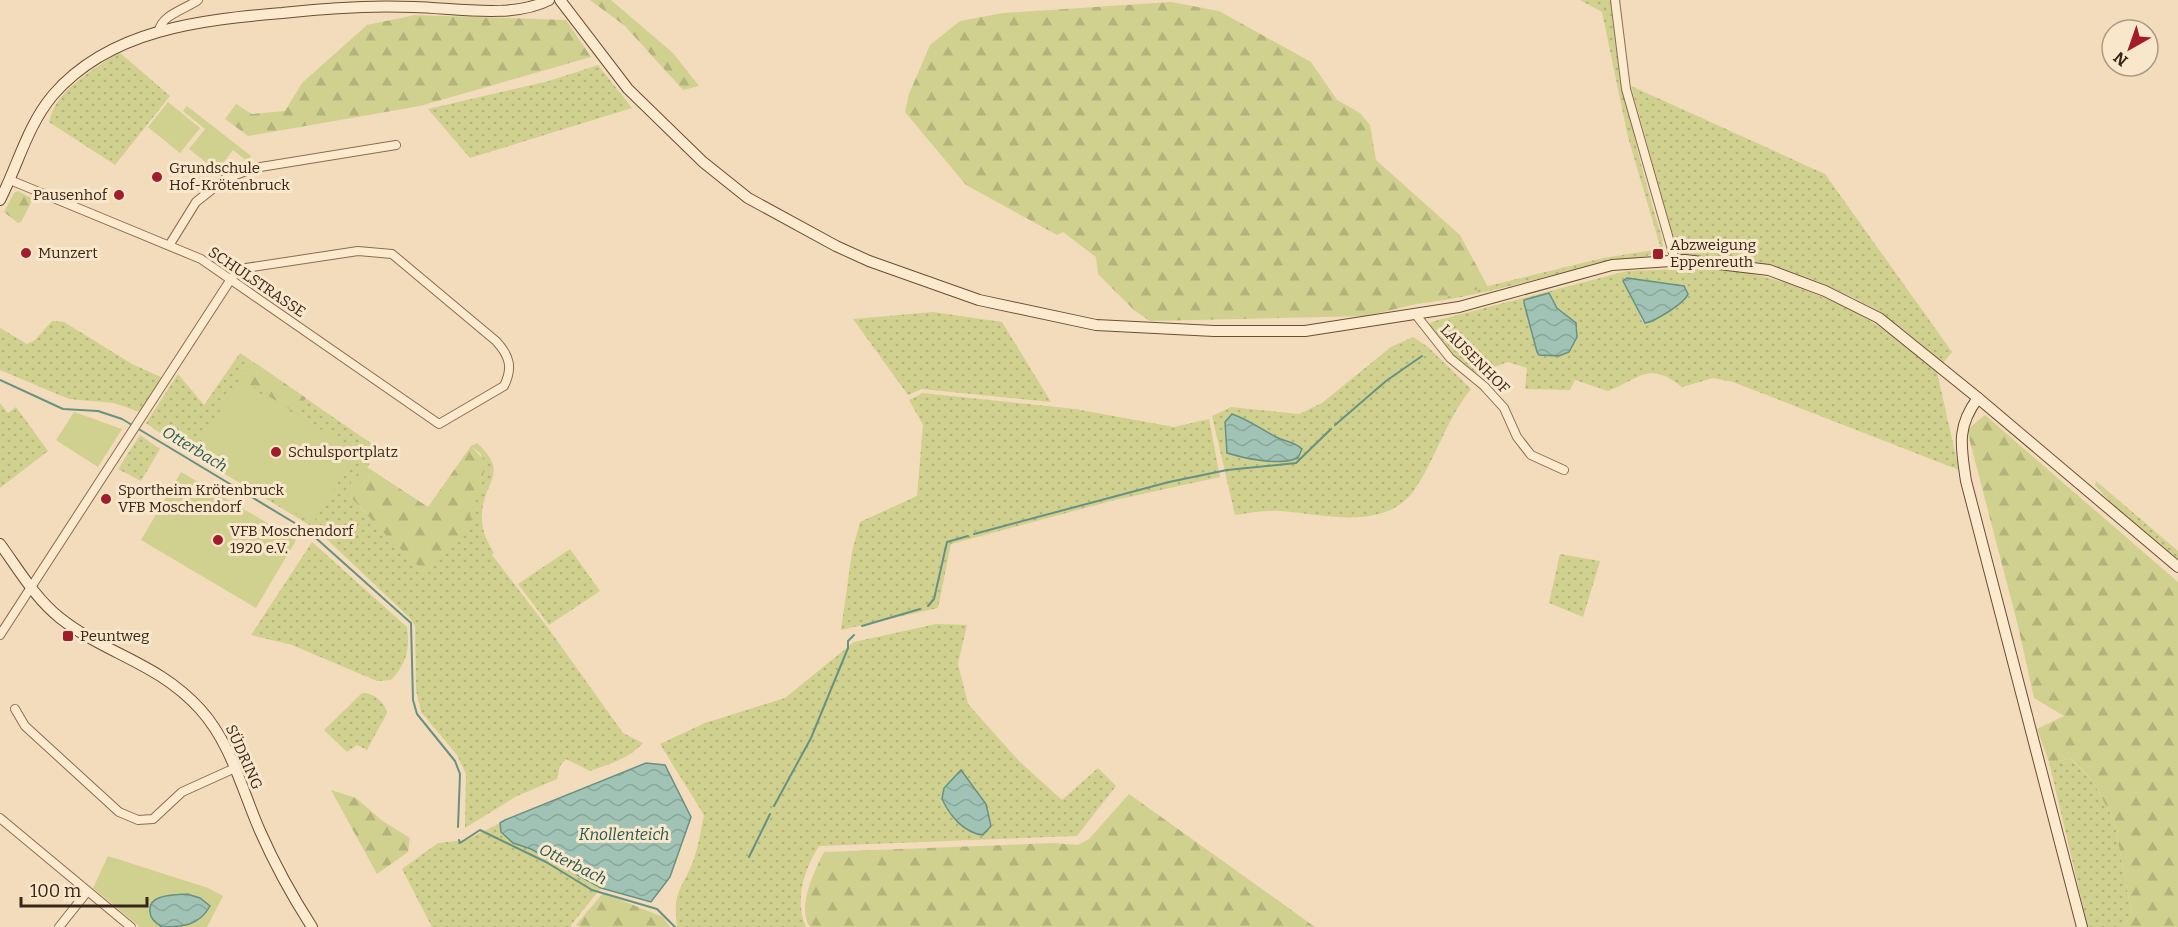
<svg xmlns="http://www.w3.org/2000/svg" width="2178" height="927" font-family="Bitter,serif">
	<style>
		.grass { fill: url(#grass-dots); fill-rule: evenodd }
		.forest { fill: url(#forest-firs) }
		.park { fill: #d0d18f }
		.water { fill: url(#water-waves); stroke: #679182; stroke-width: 1.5 }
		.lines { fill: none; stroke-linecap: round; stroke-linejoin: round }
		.stream { stroke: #679182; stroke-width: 2 }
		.street-casing { stroke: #8b6b53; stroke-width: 10 }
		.secondary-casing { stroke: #6d4c37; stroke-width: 12 }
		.street { stroke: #fceacf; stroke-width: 8 }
		.secondary { stroke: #fceacf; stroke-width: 10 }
		.poi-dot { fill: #a11d2c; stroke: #f9e7cc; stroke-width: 2 }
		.labels { text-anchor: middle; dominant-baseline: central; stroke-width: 6; stroke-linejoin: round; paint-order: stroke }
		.poi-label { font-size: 15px; fill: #39261a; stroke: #f9e7cc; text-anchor: start }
		.street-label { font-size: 15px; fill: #39261a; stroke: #f9e7cc }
		.water-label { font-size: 16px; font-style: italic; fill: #275a52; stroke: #f9e7cc }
	</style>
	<defs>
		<pattern id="grass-dots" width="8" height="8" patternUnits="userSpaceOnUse" patternTransform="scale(1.5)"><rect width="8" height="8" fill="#d0d18f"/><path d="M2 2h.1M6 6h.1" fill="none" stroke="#b3b37b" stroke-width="1.8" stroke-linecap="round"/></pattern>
		<pattern id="forest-firs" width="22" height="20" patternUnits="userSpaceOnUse" patternTransform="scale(1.5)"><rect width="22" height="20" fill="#d0d18f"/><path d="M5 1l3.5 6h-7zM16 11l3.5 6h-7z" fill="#b3b37b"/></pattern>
		<pattern id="water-waves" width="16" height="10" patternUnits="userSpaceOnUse" patternTransform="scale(1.5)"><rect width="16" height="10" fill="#a0c3b5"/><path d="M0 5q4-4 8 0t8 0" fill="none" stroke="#8ba79b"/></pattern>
	</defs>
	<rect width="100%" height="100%" fill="#f2dcbb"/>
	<g class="grass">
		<path d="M1580,0H1611C1619,84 1638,158 1662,238L1663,248C1649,260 1627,258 1610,262C1544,275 1482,297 1415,304L1603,258L1654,250L1660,246L1628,137L1602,12Z"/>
		<path d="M119,52L170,96L115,165L49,122C56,89 94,70 119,52Z"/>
		<polygon points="598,65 632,108 470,158 428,109 549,81"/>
		<path d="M1631,86L1825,174L1952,352L1943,363C1922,345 1901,326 1878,311C1819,275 1751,261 1683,256L1677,250Z"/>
		<path d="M1708,268L1745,272L1788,283L1847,307L1895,336L1937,372L1959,470L1733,382L1713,378L1682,387C1648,360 1640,379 1608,391L1575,380L1570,390L1525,389L1527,368L1508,362L1474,374L1446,349L1429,327L1431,322L1627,271ZM1627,278L1684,286L1687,289C1678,307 1663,319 1642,321ZM1524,300H1552C1559,311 1575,318 1578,329L1559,356L1539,355Z"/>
		<polygon points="933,312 1002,322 1051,402 922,389 908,395 853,319"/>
		<polygon points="52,321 64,322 132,364 163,378 140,412 114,403 69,399 0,370 0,328 27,344 35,340"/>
		<path d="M1413,337L1428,347L1471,389C1445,421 1435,462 1412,493C1382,531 1322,514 1281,511C1266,510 1250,513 1235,515L1212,416L1231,407L1299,414L1322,403L1391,347Z"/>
		<path d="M240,353L378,448C375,453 372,461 368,466C356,480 353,470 349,494L364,512L469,513L483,477L481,454L471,446L477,443C510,473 484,481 482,513C481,529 486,540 494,553L492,555L548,628L623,733L643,743C629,759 609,764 590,771L566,759L560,766L557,779L517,796L465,828L466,774L457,755L421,712L416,690L415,626L410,618L316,529L175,444L146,423L178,374L204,405Z"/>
		<polygon points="923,393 1075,409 1174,427 1209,419 1220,477 1115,500 951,544 938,608 841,630 852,552 860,522 917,496 923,425 909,400"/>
		<polygon points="0,403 8,413 16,407 48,451 0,488"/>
		<polygon points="140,435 160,449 141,481 118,469"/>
		<polygon points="2096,481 2178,551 2178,559 2116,508 2095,485"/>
		<path d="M312,542L407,627C410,649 407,663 391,680L377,681L292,645L251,635Z"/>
		<polygon points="570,549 600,591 549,625 518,584"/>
		<polygon points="1560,554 1600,561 1583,617 1549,603"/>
		<path d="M936,624L967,625L958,664L968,704L1019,761L1062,800L1098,768L1116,786L1077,836L819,846C804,869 794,901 806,927H677C672,887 684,889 695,856C699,843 701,829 704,815L660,744L705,723L785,698L854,642Z"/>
		<path d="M362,693C373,692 385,702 387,713L367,750L357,745L347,752L324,730Z"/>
		<polygon points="2071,759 2092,780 2114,820 2132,915 2123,927 2088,927 2049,762"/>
		<polygon points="500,823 501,832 513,843 531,849 601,888 571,925 572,927 432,927 402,869 438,843 466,840"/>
	</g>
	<g class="forest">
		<polygon points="590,0 611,0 673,53 699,86 683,90 625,26"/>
		<polygon points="1171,2 1219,11 1311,62 1337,100 1360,113 1370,125 1376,160 1460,235 1488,287 1366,316 1150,321 1134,310 1098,274 1096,257 1063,232 1057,235 966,185 905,112 909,94 930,45 960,21 1003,13"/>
		<polygon points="415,15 566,20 591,57 420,106 248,136 225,119 236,104 252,114 285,111 302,83 367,25"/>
		<polygon points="18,191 33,199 21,222 18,223 4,212 14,193"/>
		<polygon points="257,364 306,398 301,406 291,410 241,379 241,371"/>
		<polygon points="1985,415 2178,582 2178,927 2123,927 2132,915 2114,820 2092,780 2072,759 2049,762 2037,729 2064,716 2034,698 2018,626 1967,430"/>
		<path d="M471,446L485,461L483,477L470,513L471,521L466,530L427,574L382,531L348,494C351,480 354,474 367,467L428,507Z"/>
		<polygon points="331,790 356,798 384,822 410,838 408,852 377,874"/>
		<path d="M1129,794L1315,927H810C796,908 815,870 824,852L1053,843L1078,845L1089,839Z"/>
		<polygon points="603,893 663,917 670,927 580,927 576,925"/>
	</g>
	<g class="park">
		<polygon points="168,102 200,128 180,153 148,127"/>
		<polygon points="187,106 251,156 247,161 233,150 217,171 189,149 205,129 183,111"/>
		<polygon points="238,381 358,451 313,523 194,453"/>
		<polygon points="74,412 122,429 98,467 56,440"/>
		<polygon points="181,472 296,540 256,608 141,540"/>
		<polygon points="108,856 208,888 223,896 207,927 140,927 93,888"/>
	</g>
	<g class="water">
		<path d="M1627,278L1684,286L1688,294C1685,303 1654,322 1645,323L1623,281Z"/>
		<polygon points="1549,293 1557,308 1576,323 1577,337 1569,352 1559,356 1539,355 1537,352 1524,303 1524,300"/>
		<path d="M1232,414C1249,420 1261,429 1276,437C1285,442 1294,441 1302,449L1298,458C1281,466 1246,459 1227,453L1225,422Z"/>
		<polygon points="646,763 665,765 691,817 670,877 651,902 601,888 531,849 513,843 501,832 500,823 505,820"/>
		<path d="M961,770L986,804L991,826L983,835C964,833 950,816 942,799L944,788Z"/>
		<path d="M187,894L200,898L210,906C199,926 182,927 162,927C157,924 150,919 150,912C147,894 175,895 187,894Z"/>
	</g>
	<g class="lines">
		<g class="stream">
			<polyline points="0,380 63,409 98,411 122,419 308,531 411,623 413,700 417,714 455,761 460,774 458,827"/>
			<polyline points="1335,425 1386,381 1422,356"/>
			<polyline points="974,534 1169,482 1227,470 1296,463 1331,429"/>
			<polyline points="928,606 934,599 947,542 968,536"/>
			<polyline points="862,626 920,609"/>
			<polyline points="774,806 811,738 848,648 848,641 854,635"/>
			<polyline points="459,840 460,843 480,830 546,862 592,890 657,909 675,927"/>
			<polyline points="749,857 770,814"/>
		</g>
		<defs>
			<g id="street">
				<polyline points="1615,0 1626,89 1675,260"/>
				<path d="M159,31C161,15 186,9 198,0"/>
				<polyline points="170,244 196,202 225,179 254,168 396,145"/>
				<polyline points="1416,315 1450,358 1484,386 1504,408 1517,437 1531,455 1564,470"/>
				<path d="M0,635L231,279L239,269L358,251L392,254L496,341C510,356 513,368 504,386L439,424L201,259L10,180"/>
				<polyline points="15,709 25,726 119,812 138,820 153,819 182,792 235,768"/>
				<polyline points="0,818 131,927"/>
				<polyline points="59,927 87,892"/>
			</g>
			<g id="secondary">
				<polyline points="560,0 628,89 703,162 748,198 836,246 869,261 979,300 1096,325 1214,331 1305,331 1459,307 1612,265 1685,260 1769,270 1825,291 1879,318 1978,398 2178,567"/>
				<path d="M0,200C18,165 27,126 53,95C110,29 201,20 282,13C326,8 370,5 414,7C455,8 512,19 549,0"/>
				<path d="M1978,398C1956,427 1961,447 1966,481L2082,927"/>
				<path d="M0,544C19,570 35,598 60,618C107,655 157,662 200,709C231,743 242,790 260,831C275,865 292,896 312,927"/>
			</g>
		</defs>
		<use href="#street" class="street-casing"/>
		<use href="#secondary" class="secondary-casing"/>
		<use href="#street" class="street"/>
		<use href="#secondary" class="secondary"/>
	</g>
	<g class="poi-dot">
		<circle cx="157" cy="177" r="6"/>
		<circle cx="119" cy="195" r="6"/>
		<circle cx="26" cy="253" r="6"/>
		<rect x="1652" y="248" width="12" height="12" rx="3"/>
		<circle cx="276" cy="452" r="6"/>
		<circle cx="106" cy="499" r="6"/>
		<circle cx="218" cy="540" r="6"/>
		<rect x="62" y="630" width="12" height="12" rx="3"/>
	</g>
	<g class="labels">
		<g class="poi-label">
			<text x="169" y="168">Grundschule<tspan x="169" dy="17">Hof-Krötenbruck</tspan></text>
			<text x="107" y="195" text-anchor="end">Pausenhof</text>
			<text x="1670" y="245">Abzweigung<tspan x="1670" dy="17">Eppenreuth</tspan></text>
			<text x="38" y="253">Munzert</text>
			<text x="288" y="452">Schulsportplatz</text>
			<text x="118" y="490">Sportheim Krötenbruck<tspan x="118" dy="17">VFB Moschendorf</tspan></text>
			<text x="230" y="531">VFB Moschendorf<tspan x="230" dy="17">1920 e.V.</tspan></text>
			<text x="80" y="636">Peuntweg</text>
		</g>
		<g class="street-label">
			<text transform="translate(257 282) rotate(34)">SCHULSTRASSE</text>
			<text transform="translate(1475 359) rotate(45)">LAUSENHOF</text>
			<text transform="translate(244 757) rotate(66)">SÜDRING</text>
		</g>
		<g class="water-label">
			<text transform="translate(195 449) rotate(31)">Otterbach</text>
			<text x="624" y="834">Knollenteich</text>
			<text transform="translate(573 864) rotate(26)">Otterbach</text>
		</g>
	</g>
	<g transform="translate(2130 48) rotate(220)"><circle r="28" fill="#f9e7cc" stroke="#ac9a85" stroke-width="1.5"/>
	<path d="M0-4.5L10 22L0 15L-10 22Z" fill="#a11d2c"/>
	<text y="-9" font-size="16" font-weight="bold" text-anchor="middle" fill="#39261a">N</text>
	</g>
	<path d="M21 897v9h126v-9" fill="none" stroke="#39261a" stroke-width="3"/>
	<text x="30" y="897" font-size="18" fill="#39261a" stroke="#f9e7cc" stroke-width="4.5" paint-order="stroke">100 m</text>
</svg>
